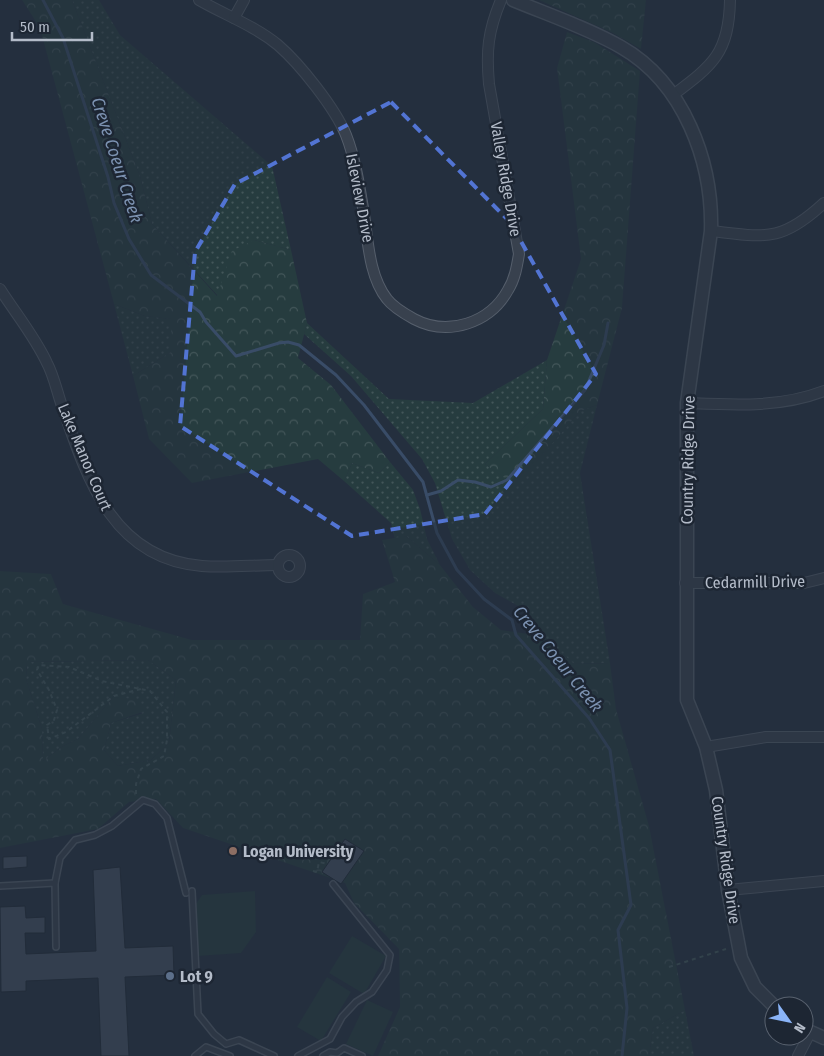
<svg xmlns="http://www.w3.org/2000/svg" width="824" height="1056" font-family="'Fira Sans Condensed',sans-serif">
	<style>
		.grass { fill: url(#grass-dots) }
		.forest { fill: url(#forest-crowns); fill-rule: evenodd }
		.pitch { fill: #263c3f }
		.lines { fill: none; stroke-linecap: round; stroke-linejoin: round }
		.stream { stroke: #394c67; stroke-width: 3 }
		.building { fill: #455162; stroke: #1f2835 }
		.service-casing { stroke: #565f6c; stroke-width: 8 }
		.minor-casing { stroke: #565f6c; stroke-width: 12 }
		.tertiary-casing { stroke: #565f6c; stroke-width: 15 }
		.path { stroke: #44595c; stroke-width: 2; stroke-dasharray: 4 4; stroke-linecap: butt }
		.service { stroke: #38414e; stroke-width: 5 }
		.minor { stroke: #38414e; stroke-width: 10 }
		.tertiary { stroke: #38414e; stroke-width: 12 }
		.marked { fill: none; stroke: #5274d3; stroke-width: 4; stroke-dasharray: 10 6; stroke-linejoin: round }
		.education-dot { fill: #8d6e63; stroke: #1d2633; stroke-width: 2 }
		.service-dot { fill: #5c6f8a; stroke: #1d2633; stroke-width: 2 }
		.labels { text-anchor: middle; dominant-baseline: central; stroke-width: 5; stroke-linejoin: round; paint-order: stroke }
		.street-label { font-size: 16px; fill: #b4bcc9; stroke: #1d2633 }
		.poi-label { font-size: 16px; font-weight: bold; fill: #b4bcc9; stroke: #1d2633; text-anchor: start }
		.water-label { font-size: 18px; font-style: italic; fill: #7c92b1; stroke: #1d2633 }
	</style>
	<defs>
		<pattern id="grass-dots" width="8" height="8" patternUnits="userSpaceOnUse" patternTransform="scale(1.25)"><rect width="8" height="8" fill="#263c3f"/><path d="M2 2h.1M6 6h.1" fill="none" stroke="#435659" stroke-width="1.8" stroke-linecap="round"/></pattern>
		<pattern id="forest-crowns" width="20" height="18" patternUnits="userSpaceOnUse" patternTransform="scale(1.25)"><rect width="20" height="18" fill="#263c3f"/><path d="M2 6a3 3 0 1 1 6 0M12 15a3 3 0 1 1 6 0" fill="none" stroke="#435659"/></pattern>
	</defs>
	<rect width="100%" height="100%" fill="#242f3e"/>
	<g class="grass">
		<polygon points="72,0 99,0 120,35 272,166 291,250 254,240 218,296 152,224 140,176"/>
		<polygon points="114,304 145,316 171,319 171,352 133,376"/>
		<polygon points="307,323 389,399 473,403 547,360 543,409 485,464 516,485 580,411 597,405 580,473 610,663 574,664 542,636 518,606 495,593 470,570 452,539 435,483 422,459 351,376 304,334"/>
		<polygon points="390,462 413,490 420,509 427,539 440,565 406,536 395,540 391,523 344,481 352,463 379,473"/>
		<polygon points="148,660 176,680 169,743 151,760 118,766 104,750 111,723 143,713 114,696 78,739 63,746 43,761 42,729 26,679 27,662"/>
		<polygon points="685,1010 694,1056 649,1056 653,1028"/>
	</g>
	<g class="forest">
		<polygon points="22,0 72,0 140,176 152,224 217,296 232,251 254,240 291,250 307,323 298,358 331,385 390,462 379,473 352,463 344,481 318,459 192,483 149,439 133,376 171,352 171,319 145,316 114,304 40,28"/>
		<polygon points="539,0 646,0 641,49 613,33"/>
		<polygon points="567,32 594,42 640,71 622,308 597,405 580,411 516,486 485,464 543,409 547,360 581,259 557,68"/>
		<path d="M406,536L440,565L473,607L501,630L542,636L574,664L610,663L616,709L649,826L685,1010L653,1028L649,1056H378L400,1007L399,949L354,903L345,883L183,828L156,799L129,802L98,829L0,848V571L51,574L63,604L192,640H360L363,594L395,582L382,540ZM148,660L176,680L169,743L151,760L118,766L104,750L111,723L143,712L136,700L114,696L78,739L63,746L43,761L42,729L26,679L27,662Z"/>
	</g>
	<g class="pitch">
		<polygon points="255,891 256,932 241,953 198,956 195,905 202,895"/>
		<polygon points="352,936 386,956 364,994 329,973"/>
		<polygon points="327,977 351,992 321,1041 297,1027"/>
		<polygon points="367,1000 393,1012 373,1056 346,1044"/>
	</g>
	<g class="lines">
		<g class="stream">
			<polyline points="43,0 63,38 108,177 114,203 129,239 151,275 200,312 206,322 236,356 279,343 288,342 299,345 336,375 364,405 423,482 437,533 457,570 484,599 512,620 516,635 589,718 610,750 631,905 618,930 627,1008 622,1056"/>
			<polyline points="427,495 441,491 458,480 475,482 491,487 507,480 585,390 604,345 608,323"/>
		</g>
	</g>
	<g class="building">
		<polygon points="345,839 364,851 341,884 322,872"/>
		<polygon points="27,856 27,867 3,869 3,857"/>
		<polygon points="120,867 125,948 173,946 174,975 125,977 129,1056 101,1056 98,978 26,981 26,991 1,992 0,907 25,906 26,918 45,917 45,933 25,933 26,954 96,951 93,870"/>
	</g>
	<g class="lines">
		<defs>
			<g id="service">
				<polyline points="55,883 60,858 75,840 95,835 112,826 143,800 155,804 167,818 186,893"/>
				<polyline points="0,886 55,883 56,947"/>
				<polyline points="192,891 198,1014 214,1034 226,1044 239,1040 274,1056"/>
				<polyline points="195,1056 206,1047 230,1056"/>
				<polyline points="298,1056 330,1039 342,1017 356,1002 372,992 387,970 390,955 333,884"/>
				<polyline points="323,1056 330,1052 337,1053 344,1048 362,1056"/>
			</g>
			<g id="minor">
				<path d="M199,0C225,15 255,26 278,45C300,64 335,108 346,135C355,158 359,184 363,208C368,237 368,275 387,299C393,307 405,314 414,319C448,337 490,323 508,290C515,279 517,266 519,254L489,84C486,51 488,31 501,0"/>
				<polyline points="234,18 244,0"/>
				<path d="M673,95C713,65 729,53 730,0"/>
				<path d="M711,231C765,237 781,243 824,203"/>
				<path d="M0,289C16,314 35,337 47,363C54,376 57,392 62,406C87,478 112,559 202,566C227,568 253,565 278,565"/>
				<path d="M687,403C734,405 780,408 824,391"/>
				<circle cx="289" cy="566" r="11"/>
				<polyline points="685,583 804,583 824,578"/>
				<polyline points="706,747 766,737 824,737"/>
				<polyline points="728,890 824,881"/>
				<polyline points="798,1056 810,1033"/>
			</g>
			<g id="tertiary">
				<path d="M513,0C549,15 588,28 621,47C684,83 713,162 711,231L687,403V700L706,747L716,790L728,890L741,958L755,987L774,1006"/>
				<polyline points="804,1029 824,1038"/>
			</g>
		</defs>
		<use href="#service" class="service-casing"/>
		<use href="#minor" class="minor-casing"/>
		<use href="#tertiary" class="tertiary-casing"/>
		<g class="path">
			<polyline points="136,794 136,784 141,769 164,756 167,740 167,712 150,691 102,681 69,667 39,665 37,670 49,690 57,710 54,720 47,725 49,739 66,732 114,696 141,689"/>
			<polyline points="313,871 317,872 319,862 328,864"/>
			<polyline points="669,967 726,949"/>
		</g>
		<use href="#service" class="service"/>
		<use href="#minor" class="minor"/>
		<use href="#tertiary" class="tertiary"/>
	</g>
	<path d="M0 0H824V1056H0ZM391,102L510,222L596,374L485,514L352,536L180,426L195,252L235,184Z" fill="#242f3e" fill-opacity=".55" fill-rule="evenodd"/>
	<path class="marked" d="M391,102L510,222L596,374L485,514L352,536L180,426L195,252L235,184Z"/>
	<circle class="education-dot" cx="233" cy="851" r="5"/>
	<circle class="service-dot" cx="170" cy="976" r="5"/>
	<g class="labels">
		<g class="street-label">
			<text transform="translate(506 179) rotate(80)">Valley Ridge Drive</text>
			<text transform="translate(360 198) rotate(79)">Isleview Drive</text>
			<text transform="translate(85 457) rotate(67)">Lake Manor Court</text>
			<text transform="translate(688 460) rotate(-89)">Country Ridge Drive</text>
			<text transform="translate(755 582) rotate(-1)">Cedarmill Drive</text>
			<text transform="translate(726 860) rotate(82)">Country Ridge Drive</text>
		</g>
		<g class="poi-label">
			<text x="243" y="851">Logan University</text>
			<text x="180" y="976">Lot 9</text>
		</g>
		<g class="water-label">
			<text transform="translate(117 160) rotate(72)">Creve Coeur Creek</text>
			<text transform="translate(558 659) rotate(51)">Creve Coeur Creek</text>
		</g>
	</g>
	<g transform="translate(789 1021) rotate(123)"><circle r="24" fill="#1d2633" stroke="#59626f"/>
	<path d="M0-4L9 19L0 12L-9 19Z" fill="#8ab4f8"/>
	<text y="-8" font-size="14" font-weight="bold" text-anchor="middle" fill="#b4bcc9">N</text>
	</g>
	<path d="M12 32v8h80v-8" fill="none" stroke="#b4bcc9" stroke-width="2.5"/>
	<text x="20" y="32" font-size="15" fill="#b4bcc9" stroke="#1d2633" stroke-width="4" paint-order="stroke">50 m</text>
</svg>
